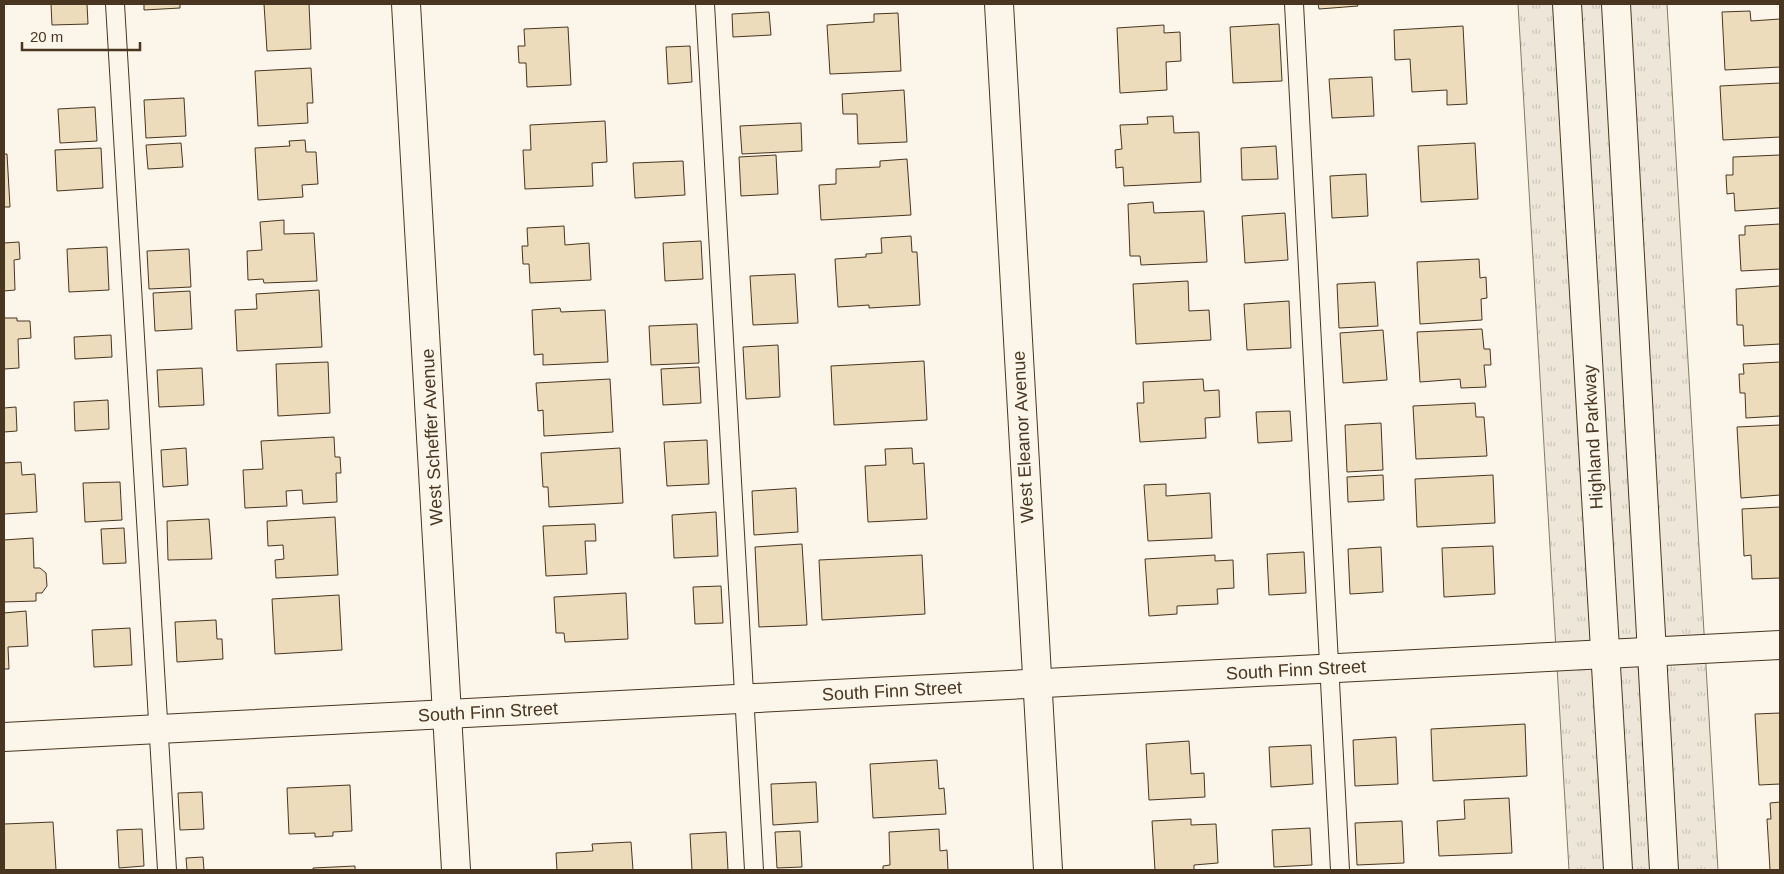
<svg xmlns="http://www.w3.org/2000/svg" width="1784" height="874" font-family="Helvetica,sans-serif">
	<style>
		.park { fill: url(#park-tufts); stroke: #887966 }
		.building { fill: #ecdcbc; stroke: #4a3520 }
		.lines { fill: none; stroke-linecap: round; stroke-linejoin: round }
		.service-casing { stroke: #4a3520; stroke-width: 20 }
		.minor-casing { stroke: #4a3520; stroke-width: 30 }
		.tertiary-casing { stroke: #4a3520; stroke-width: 30 }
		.service { stroke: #fbf6e9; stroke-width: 18 }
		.minor { stroke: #fbf6e9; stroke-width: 28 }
		.tertiary { stroke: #fbf6e9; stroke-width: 28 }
		.labels { text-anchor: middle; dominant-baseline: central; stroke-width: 4; stroke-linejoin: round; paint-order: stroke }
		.street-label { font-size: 18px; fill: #4a3520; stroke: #fbf6e9 }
	</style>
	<defs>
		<pattern id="park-tufts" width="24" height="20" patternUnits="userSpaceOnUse" patternTransform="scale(1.25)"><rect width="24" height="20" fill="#ede6d9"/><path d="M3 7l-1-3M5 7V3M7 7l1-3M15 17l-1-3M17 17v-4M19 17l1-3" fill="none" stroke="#cdc6ba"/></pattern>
	</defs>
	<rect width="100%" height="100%" fill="#fbf6e9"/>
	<polygon class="park" points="1518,4 1667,4 1718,870 1569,870"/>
	<g class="building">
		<polygon points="51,4 87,4 88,24 52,25"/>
		<polygon points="144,4 180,4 180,8 144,10"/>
		<polygon points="264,4 309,4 311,49 267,51"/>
		<polygon points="1318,4 1357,4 1358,6 1319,9"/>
		<polygon points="1750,11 1751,21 1780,19 1780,67 1725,70 1722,12"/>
		<polygon points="769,12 771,35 733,37 732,14"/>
		<polygon points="898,13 901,71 830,74 827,25 874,22 874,14"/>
		<polygon points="1279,24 1282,81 1233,83 1230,27"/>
		<polygon points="1164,25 1164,33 1180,32 1181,61 1166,62 1167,90 1120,93 1117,28"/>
		<polygon points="1463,26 1467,104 1447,105 1447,90 1412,92 1410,59 1395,60 1394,30"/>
		<polygon points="568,27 571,85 527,87 526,63 519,63 518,46 525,46 524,29"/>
		<polygon points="690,46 692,82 668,84 666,47"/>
		<polygon points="311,68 313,103 307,103 308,123 258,126 255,71"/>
		<polygon points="1372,77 1374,116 1332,118 1329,79"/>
		<polygon points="1780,83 1780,137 1723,140 1720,86"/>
		<polygon points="904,90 907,142 858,144 857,114 843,114 842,94"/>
		<polygon points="184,98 186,136 146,138 144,100"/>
		<polygon points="95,107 97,141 60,143 58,109"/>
		<polygon points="1173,116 1174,133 1199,132 1201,182 1124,186 1123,167 1116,168 1115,150 1122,149 1120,125 1148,124 1147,117"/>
		<polygon points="605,121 607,162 592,163 593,186 525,189 523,150 531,150 530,125"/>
		<polygon points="801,123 802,151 742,154 740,126"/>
		<polygon points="305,140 306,152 316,152 318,184 302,185 303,197 258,200 255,148 290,146 289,141"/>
		<polygon points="181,143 183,167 148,169 146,145"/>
		<polygon points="1475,143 1478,199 1421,202 1418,146"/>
		<polygon points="1276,146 1278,179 1242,180 1241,148"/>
		<polygon points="101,148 103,188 57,191 55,150"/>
		<polygon points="4,154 7,154 10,207 4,207"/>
		<polygon points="776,155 778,194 741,196 739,157"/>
		<polygon points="1780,155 1780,208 1735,211 1734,193 1727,194 1726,175 1733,175 1733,157"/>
		<polygon points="907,159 911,215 821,220 819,185 836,184 836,169 880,167 880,161"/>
		<polygon points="683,161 685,195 635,198 633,163"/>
		<polygon points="1366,174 1368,216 1332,218 1330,176"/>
		<polygon points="1153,202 1154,213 1204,211 1207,262 1141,265 1140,256 1130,256 1128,204"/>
		<polygon points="1285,213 1288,260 1245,263 1242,216"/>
		<polygon points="284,220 284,234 314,233 317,281 264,283 263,279 248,280 247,251 262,250 260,222"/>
		<polygon points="1780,224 1780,269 1741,271 1739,235 1745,235 1745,226"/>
		<polygon points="564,226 565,245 589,243 591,280 530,283 529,264 523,264 522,246 528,246 527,228"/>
		<polygon points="911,236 912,252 917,252 920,305 869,308 869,305 838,307 835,259 866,257 866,254 882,253 881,238"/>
		<polygon points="701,241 703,279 665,281 663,243"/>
		<polygon points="19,242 20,259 14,260 15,290 4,291 4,243"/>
		<polygon points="107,247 109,290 69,292 67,249"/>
		<polygon points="189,249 191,287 149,289 147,251"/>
		<polygon points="1479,259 1480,278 1486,277 1487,298 1481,299 1482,320 1420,324 1417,262"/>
		<polygon points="795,274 798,323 753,325 750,276"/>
		<polygon points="1188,281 1189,311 1209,310 1211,340 1136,344 1133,284"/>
		<polygon points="1375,282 1378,326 1339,328 1337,284"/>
		<polygon points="1780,286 1780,344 1744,346 1743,325 1737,325 1736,289"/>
		<polygon points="319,290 322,347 237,351 235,310 257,309 256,294"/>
		<polygon points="190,291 192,329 155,331 153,293"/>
		<polygon points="1289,301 1291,348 1247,350 1244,304"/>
		<polygon points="560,308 561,312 605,310 608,362 543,365 543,354 534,355 532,310"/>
		<polygon points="4,318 17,318 17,321 30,321 31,338 18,339 19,368 4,369"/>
		<polygon points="697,324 699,363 651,365 649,326"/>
		<polygon points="1482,329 1484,349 1490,349 1491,365 1484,365 1486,387 1461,388 1460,379 1420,382 1417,332"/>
		<polygon points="1383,330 1387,380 1343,383 1340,333"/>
		<polygon points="111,335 112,357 75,359 74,337"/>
		<polygon points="778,345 780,397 746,399 743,347"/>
		<polygon points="924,361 927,420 834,425 831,366"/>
		<polygon points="328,362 330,413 278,416 276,364"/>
		<polygon points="1780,362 1780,416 1746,418 1745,393 1740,393 1739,374 1744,374 1743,364"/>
		<polygon points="699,367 701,403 663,405 661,369"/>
		<polygon points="202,368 204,405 159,407 157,370"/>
		<polygon points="610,379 613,432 544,436 543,410 538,411 536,383"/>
		<polygon points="1203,379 1204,391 1219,390 1220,417 1205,418 1206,438 1140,442 1137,403 1144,403 1143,382"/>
		<polygon points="108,400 109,429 75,431 74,402"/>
		<polygon points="1475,403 1476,417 1484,417 1487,456 1416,459 1413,406"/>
		<polygon points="16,407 17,431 4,432 4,408"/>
		<polygon points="1290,411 1292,441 1258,443 1256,412"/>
		<polygon points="1381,423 1383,470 1347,472 1345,425"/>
		<polygon points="1780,425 1780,495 1741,498 1737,427"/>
		<polygon points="334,437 335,457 340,457 341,473 336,473 337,502 303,504 302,490 286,491 287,506 245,508 243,470 263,469 261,441"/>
		<polygon points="707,440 709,484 667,486 664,442"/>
		<polygon points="186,448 188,485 163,487 161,450"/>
		<polygon points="620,448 623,503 549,507 548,487 543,487 541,453"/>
		<polygon points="912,448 913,464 924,463 927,519 868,522 865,466 886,465 885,449"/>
		<polygon points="21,462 22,475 35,474 37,512 4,514 4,463"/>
		<polygon points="1383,475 1384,500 1348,502 1347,477"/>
		<polygon points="1493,475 1495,523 1417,527 1415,479"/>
		<polygon points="120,482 122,520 85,522 83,483"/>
		<polygon points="1166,484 1166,496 1210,493 1212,538 1148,541 1144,485"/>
		<polygon points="796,488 798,532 754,535 752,491"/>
		<polygon points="1780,507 1780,578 1752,579 1751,555 1744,556 1742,509"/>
		<polygon points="716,512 718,556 674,558 672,515"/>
		<polygon points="335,517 338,575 276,578 275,560 284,559 283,545 268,546 267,521"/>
		<polygon points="209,519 212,559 168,560 167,521"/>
		<polygon points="595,524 596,541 585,541 587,574 546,576 543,526"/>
		<polygon points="124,528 126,563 103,564 101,529"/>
		<polygon points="33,538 34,568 40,568 46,573 47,586 42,593 36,593 36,601 4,602 4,540"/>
		<polygon points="802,544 807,625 759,627 755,547"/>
		<polygon points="1493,546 1495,594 1444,597 1442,548"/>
		<polygon points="1381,547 1383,592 1350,594 1348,549"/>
		<polygon points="1304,552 1306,593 1269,595 1267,554"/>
		<polygon points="922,555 925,614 822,620 819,560"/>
		<polygon points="1215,555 1215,561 1233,560 1234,588 1217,589 1218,604 1177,606 1177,614 1149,616 1145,559"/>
		<polygon points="721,586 723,623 695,624 693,587"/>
		<polygon points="626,593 628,639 565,642 564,633 556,633 554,597"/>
		<polygon points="339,595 342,650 275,654 272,599"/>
		<polygon points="26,611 28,646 8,647 9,669 4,669 4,613"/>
		<polygon points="216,620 217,639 222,639 223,659 177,662 175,622"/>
		<polygon points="130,628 132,665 94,667 92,630"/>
		<polygon points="1780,713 1780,784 1759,785 1755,714"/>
		<polygon points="1525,724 1527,776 1433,781 1431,729"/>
		<polygon points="1396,737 1398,784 1355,786 1353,740"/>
		<polygon points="1189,741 1191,774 1204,773 1205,797 1149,800 1146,744"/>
		<polygon points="1311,745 1313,784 1271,787 1269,747"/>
		<polygon points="937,760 939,789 944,788 946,814 873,818 870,764"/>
		<polygon points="816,782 818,822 773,825 771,784"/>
		<polygon points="350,785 352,831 333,832 333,836 315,837 315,833 289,834 287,788"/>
		<polygon points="202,792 204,829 180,830 178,793"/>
		<polygon points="1509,798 1512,853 1439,856 1437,821 1465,819 1464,800"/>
		<polygon points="1780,802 1780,870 1770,870 1767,819 1771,819 1770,803"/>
		<polygon points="1191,819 1191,825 1216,824 1218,863 1194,865 1194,870 1155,870 1152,821"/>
		<polygon points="1402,821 1404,863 1357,865 1355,823"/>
		<polygon points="53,822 56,870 4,870 4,824"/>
		<polygon points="1310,828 1312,865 1274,867 1272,830"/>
		<polygon points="142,829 144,866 119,868 117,830"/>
		<polygon points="939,829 940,851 947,850 948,870 883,870 883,866 890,865 889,832"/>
		<polygon points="800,831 802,867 777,868 775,832"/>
		<polygon points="726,832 728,870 692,870 690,834"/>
		<polygon points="631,842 633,870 557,870 556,853 593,851 592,844"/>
		<polygon points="203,857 204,870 187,870 186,858"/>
		<polygon points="355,866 355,870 313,870 313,868"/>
	</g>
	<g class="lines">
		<defs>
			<g id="service">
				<polyline points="115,4 167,870"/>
				<polyline points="705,4 754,870"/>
				<polyline points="1294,4 1340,870"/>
			</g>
			<g id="minor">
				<polyline points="406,4 456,870"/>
				<polyline points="999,4 1048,870"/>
				<polyline points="4,737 1780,645"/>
			</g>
			<g id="tertiary">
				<polyline points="1567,4 1618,870"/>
				<polyline points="1616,4 1664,870"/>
			</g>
		</defs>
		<use href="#service" class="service-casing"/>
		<use href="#minor" class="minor-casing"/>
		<use href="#tertiary" class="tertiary-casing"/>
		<use href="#service" class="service"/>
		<use href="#minor" class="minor"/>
		<use href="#tertiary" class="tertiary"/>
	</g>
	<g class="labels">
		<g class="street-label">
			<text transform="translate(432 437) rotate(-93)">West Scheffer Avenue</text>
			<text transform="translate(1023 437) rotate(-93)">West Eleanor Avenue</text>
			<text transform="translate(1593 437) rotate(-93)">Highland Parkway</text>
			<text transform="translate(1296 670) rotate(-3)">South Finn Street</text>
			<text transform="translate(892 691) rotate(-3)">South Finn Street</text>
			<text transform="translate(488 712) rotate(-3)">South Finn Street</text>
		</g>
	</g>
	<rect width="1784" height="874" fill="none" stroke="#4a3520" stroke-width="10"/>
	<path d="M22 42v8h118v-8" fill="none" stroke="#4a3520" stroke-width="2.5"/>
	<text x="30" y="42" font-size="15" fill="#4a3520" stroke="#fbf6e9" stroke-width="4" paint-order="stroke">20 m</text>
</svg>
